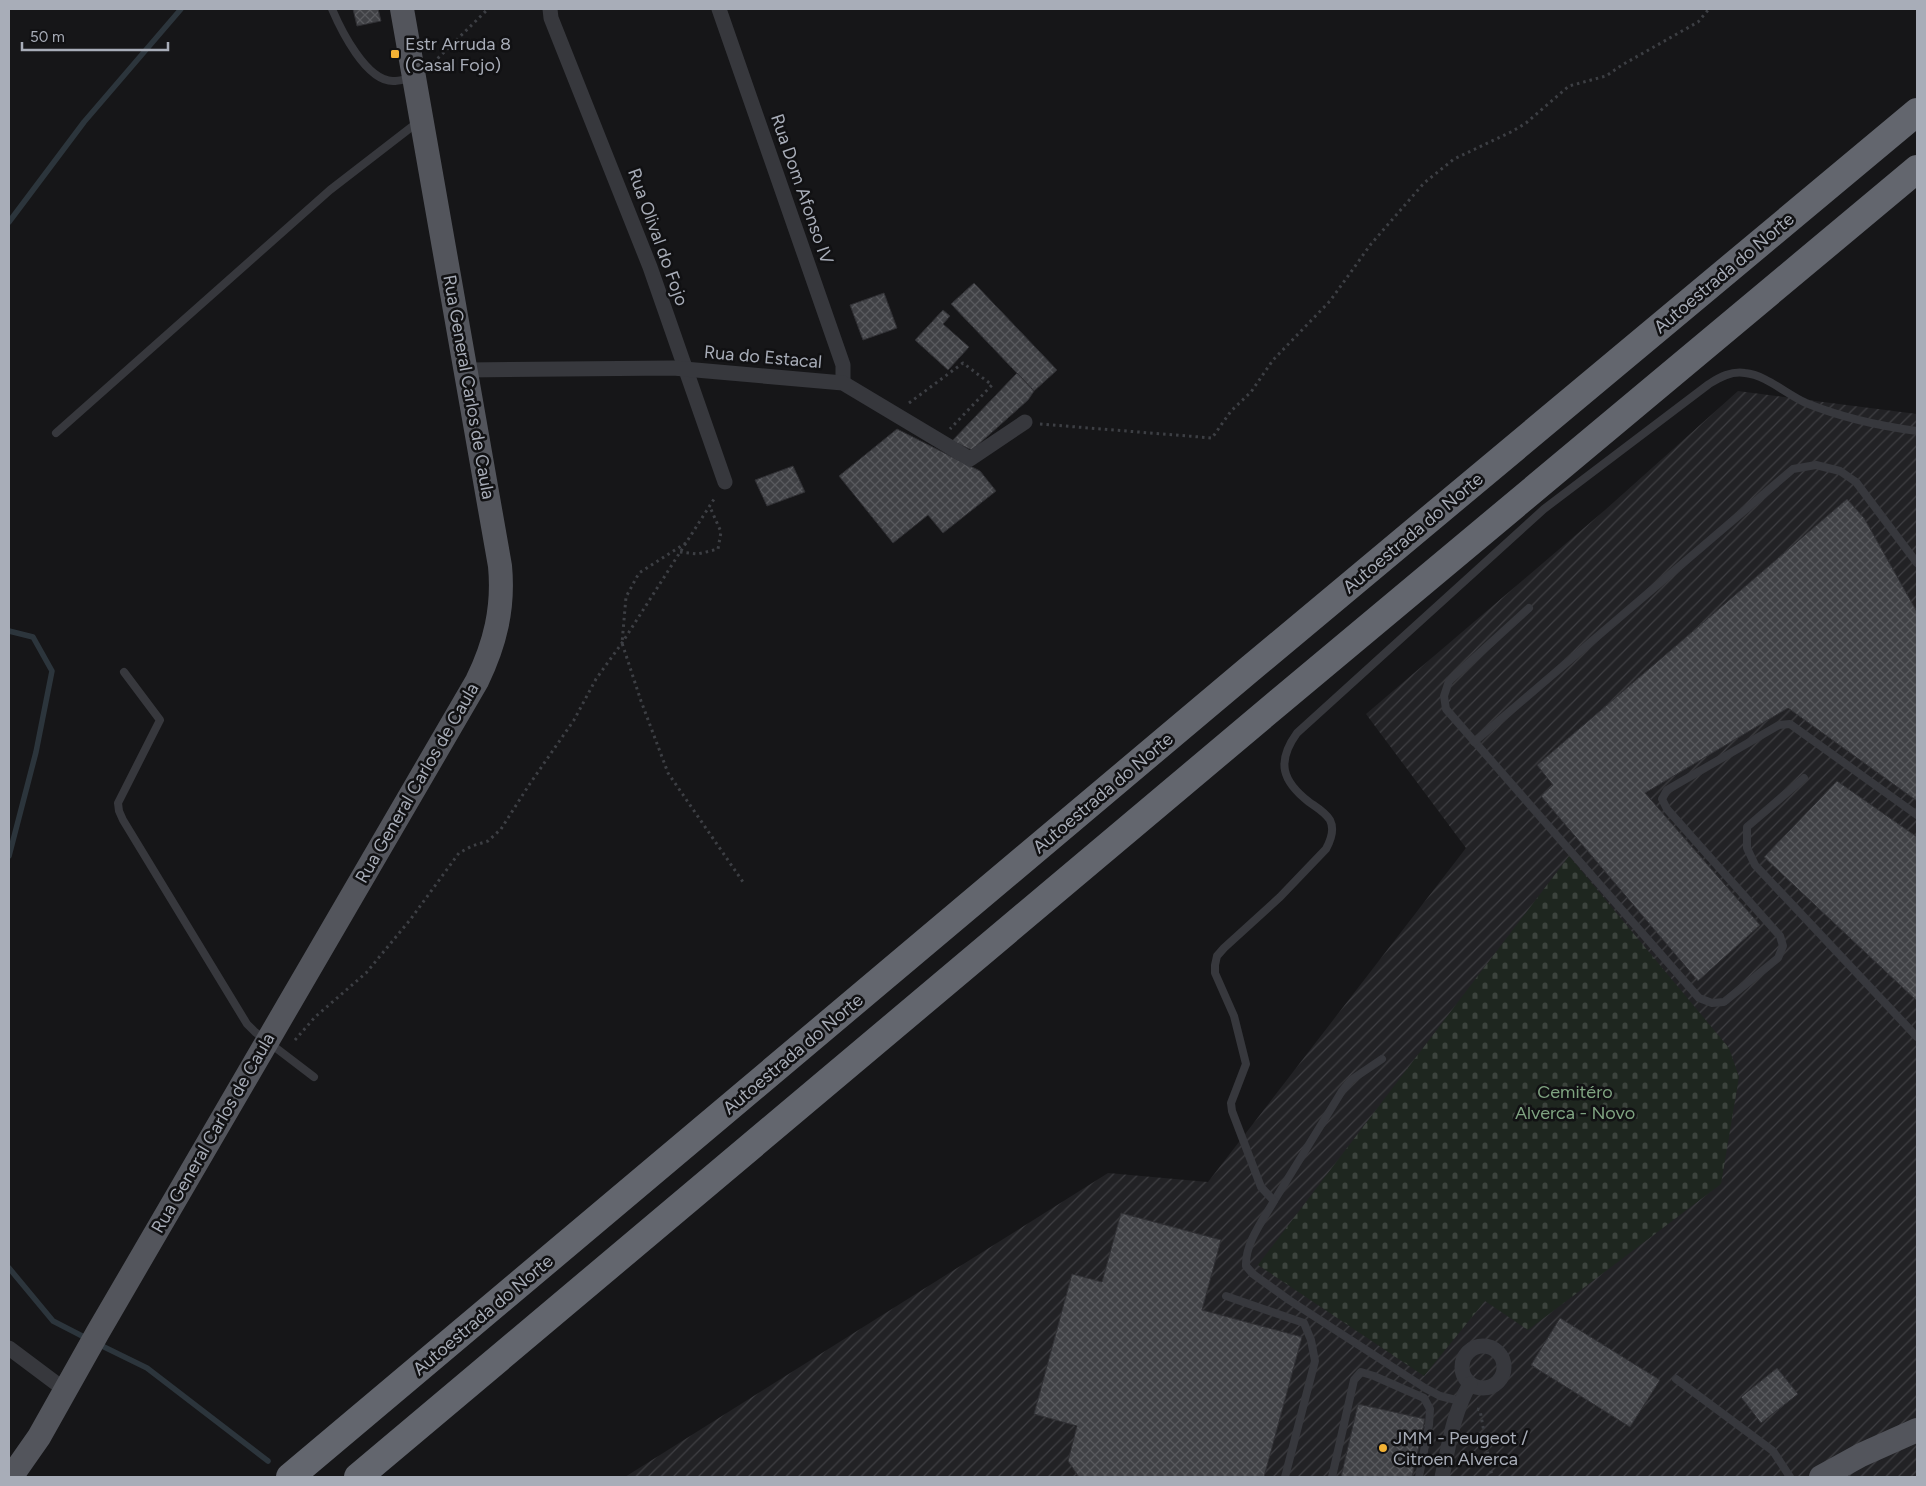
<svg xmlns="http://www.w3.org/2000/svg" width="1926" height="1486" font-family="Figtree,sans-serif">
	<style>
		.industrial { fill: url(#industrial-furrows) }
		.cemetery { fill: url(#cemetery-stones) }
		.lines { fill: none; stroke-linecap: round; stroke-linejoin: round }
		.stream { stroke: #2c353c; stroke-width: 5.5 }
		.building { fill: url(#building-cross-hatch); stroke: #303034 }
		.path { stroke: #3d3f44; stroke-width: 3; stroke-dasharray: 2.5 4; stroke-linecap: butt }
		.lane { stroke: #37383d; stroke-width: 8 }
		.street { stroke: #37383d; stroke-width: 15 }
		.primary { stroke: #53555c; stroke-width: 24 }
		.highway { stroke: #63666e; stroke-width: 28 }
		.poi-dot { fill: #f2b134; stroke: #111113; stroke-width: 2 }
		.labels { text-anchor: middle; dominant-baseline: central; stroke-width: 5; stroke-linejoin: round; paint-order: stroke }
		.poi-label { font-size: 18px; fill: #a8adb8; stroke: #111113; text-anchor: start }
		.street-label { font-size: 18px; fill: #a8adb8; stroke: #111113 }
		.park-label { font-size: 18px; fill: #7fa381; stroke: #111113 }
	</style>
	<defs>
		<pattern id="industrial-furrows" width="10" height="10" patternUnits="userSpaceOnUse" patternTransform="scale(1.25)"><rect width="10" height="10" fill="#222225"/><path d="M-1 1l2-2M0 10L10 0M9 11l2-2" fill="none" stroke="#3f3f43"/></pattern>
		<pattern id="cemetery-stones" width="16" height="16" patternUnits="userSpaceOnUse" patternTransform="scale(1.25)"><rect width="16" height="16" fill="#1e261f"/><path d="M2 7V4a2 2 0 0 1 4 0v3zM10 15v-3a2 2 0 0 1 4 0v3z" fill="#3c433d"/></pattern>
		<pattern id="building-cross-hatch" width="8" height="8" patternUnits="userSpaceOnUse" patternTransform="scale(1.25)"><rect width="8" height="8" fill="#404145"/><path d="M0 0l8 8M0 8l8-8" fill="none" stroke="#595a5e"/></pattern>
	</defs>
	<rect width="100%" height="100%" fill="#161618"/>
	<polygon class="industrial" points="1738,391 1917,414 1917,1477 625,1477 1108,1173 1208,1182 1466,848 1366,714 1605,510"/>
	<polygon class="cemetery" points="1569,856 1729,1048 1739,1077 1721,1184 1528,1330 1485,1301 1424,1376 1258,1265"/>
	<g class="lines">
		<g class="stream">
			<polyline points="9,222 84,122 181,9"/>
			<polyline points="9,631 33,637 52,671 36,752 9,856"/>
			<polyline points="9,1268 53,1321 88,1339"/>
			<polyline points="98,1344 147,1368 268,1461"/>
		</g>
	</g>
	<g class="building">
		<polygon points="353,9 378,9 381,21 357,26"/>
		<polygon points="974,283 1057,370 1034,391 951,304"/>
		<polygon points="884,293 897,328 863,340 850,305"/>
		<polygon points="943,310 950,316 943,324 969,347 948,370 915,340"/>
		<polygon points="1017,373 1034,391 1028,400 972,450 952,441"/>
		<polygon points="897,429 980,471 996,491 943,533 928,515 893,543 839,476"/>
		<polygon points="793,466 805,492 767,506 755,480"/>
		<polygon points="1847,499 1864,518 1917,612 1917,801 1788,708 1645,793 1760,925 1698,981 1541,796 1553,785 1537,765"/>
		<polygon points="1837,781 1917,837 1917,1001 1764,857"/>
		<polygon points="1121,1213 1221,1240 1202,1310 1302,1337 1264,1477 1079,1477 1068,1461 1077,1426 1034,1414 1072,1274 1102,1282"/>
		<polygon points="1560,1318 1660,1380 1630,1427 1531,1365"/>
		<polygon points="1777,1368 1798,1394 1761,1423 1741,1397"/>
		<polygon points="1358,1404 1425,1419 1412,1477 1341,1477"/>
	</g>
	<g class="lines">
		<g class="path">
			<polyline points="433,63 488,9"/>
			<polyline points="909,403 963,363 992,385 950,429"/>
			<polyline points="1040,424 1212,438 1231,411 1251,392 1273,360 1330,301 1371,244 1424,183 1454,159 1513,131 1526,123 1569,86 1606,76 1622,65 1698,22 1709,9"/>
			<polyline points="686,543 639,573 626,597 622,643 641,701 668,773 743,882"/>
			<polyline points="680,552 698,554 718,549 721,532 710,507"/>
			<polyline points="295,1040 315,1017 366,973 410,920 459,853 472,846 488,841 501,829 529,785 574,720 596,679 622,643 716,496"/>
			<polyline points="1477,1409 1480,1410 1492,1477"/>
		</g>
		<g class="lane">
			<path d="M332,9C341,30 366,81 393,81C399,81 406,79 413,78"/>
			<polyline points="56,433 330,190 418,122"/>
			<polyline points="1529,608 1449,681 1444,696 1446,709 1699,998 1712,1003 1724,1002 1778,958 1783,946 1780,936 1667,809 1662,799 1667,790 1779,725 1790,724 1917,815"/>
			<polyline points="124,672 160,720 118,803 119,811 123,820 247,1024 255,1032 314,1077"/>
			<polyline points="1474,742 1793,469 1816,465 1840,471 1856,482 1917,563"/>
			<polyline points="1804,778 1747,827 1747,848 1755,865 1917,1037"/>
			<polyline points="1274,1201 1342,1091 1351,1080 1382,1059"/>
			<polyline points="1226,1296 1304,1323 1311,1340 1315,1361 1285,1477"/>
			<polyline points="1676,1379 1773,1451 1790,1477"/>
			<path d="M1460,1401L1440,1396L1425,1388L1289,1300L1253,1274L1246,1266C1245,1243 1263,1220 1274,1201L1261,1187L1232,1111L1231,1103L1246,1064L1234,1016L1215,973V965L1217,956L1224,948L1280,897L1326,849C1331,840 1335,830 1330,820C1325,812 1316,807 1309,802C1282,781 1276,762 1297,733L1544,509L1709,384C1720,377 1731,371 1745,373C1766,375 1786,394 1806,403C1840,417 1880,426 1917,431"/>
			<polyline points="1332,1477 1354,1380 1361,1372 1374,1376 1424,1398 1430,1409 1429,1425 1419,1477"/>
		</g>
		<g class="street">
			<polyline points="550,9 551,18 650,267 725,482"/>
			<polyline points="719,9 843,365 843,383"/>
			<polyline points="466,370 673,368 843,383 970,459 1025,422"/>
			<circle cx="1483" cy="1367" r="21"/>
			<polyline points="9,1348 65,1390"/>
			<path d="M1442,1477C1449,1445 1453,1413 1470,1384"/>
		</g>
		<g class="primary">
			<path d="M11,1477L39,1437L98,1332L477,681C495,644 504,608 500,566L402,9"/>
			<polyline points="1821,1477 1861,1455 1917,1430"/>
		</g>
		<g class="highway">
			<polyline points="290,1477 1251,668 1917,112"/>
			<polyline points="358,1477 1279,702 1917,169"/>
		</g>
	</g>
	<g class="poi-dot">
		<rect x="390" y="49" width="10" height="10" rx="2.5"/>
		<circle cx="1383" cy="1448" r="5"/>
	</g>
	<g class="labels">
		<g class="poi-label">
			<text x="405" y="44">Estr Arruda 8<tspan x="405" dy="21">(Casal Fojo)</tspan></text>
			<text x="1393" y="1438">JMM - Peugeot /<tspan x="1393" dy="21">Citroen Alverca</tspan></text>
		</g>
		<g class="street-label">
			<text transform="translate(802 189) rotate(71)">Rua Dom Afonso IV</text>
			<text transform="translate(658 237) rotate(70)">Rua Olival do Fojo</text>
			<text transform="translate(1724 273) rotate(-40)">Autoestrada do Norte</text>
			<text transform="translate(763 357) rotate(5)">Rua do Estacal</text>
			<text transform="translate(469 387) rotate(80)">Rua General Carlos de Caula</text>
			<text transform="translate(1413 533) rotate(-40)">Autoestrada do Norte</text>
			<text transform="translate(417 783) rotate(-60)">Rua General Carlos de Caula</text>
			<text transform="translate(1103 793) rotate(-40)">Autoestrada do Norte</text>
			<text transform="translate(793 1054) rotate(-40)">Autoestrada do Norte</text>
			<text transform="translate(213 1133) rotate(-60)">Rua General Carlos de Caula</text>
			<text transform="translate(483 1315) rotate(-40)">Autoestrada do Norte</text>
		</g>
		<g class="park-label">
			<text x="1575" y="1092">Cemitéro<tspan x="1575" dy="21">Alverca - Novo</tspan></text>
		</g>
	</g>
	<rect width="1926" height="1486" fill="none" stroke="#a8adb8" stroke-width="20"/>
	<path d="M22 42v8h146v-8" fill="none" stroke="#a8adb8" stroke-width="2.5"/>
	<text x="30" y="42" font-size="15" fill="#a8adb8" stroke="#111113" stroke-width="4" paint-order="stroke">50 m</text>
</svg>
